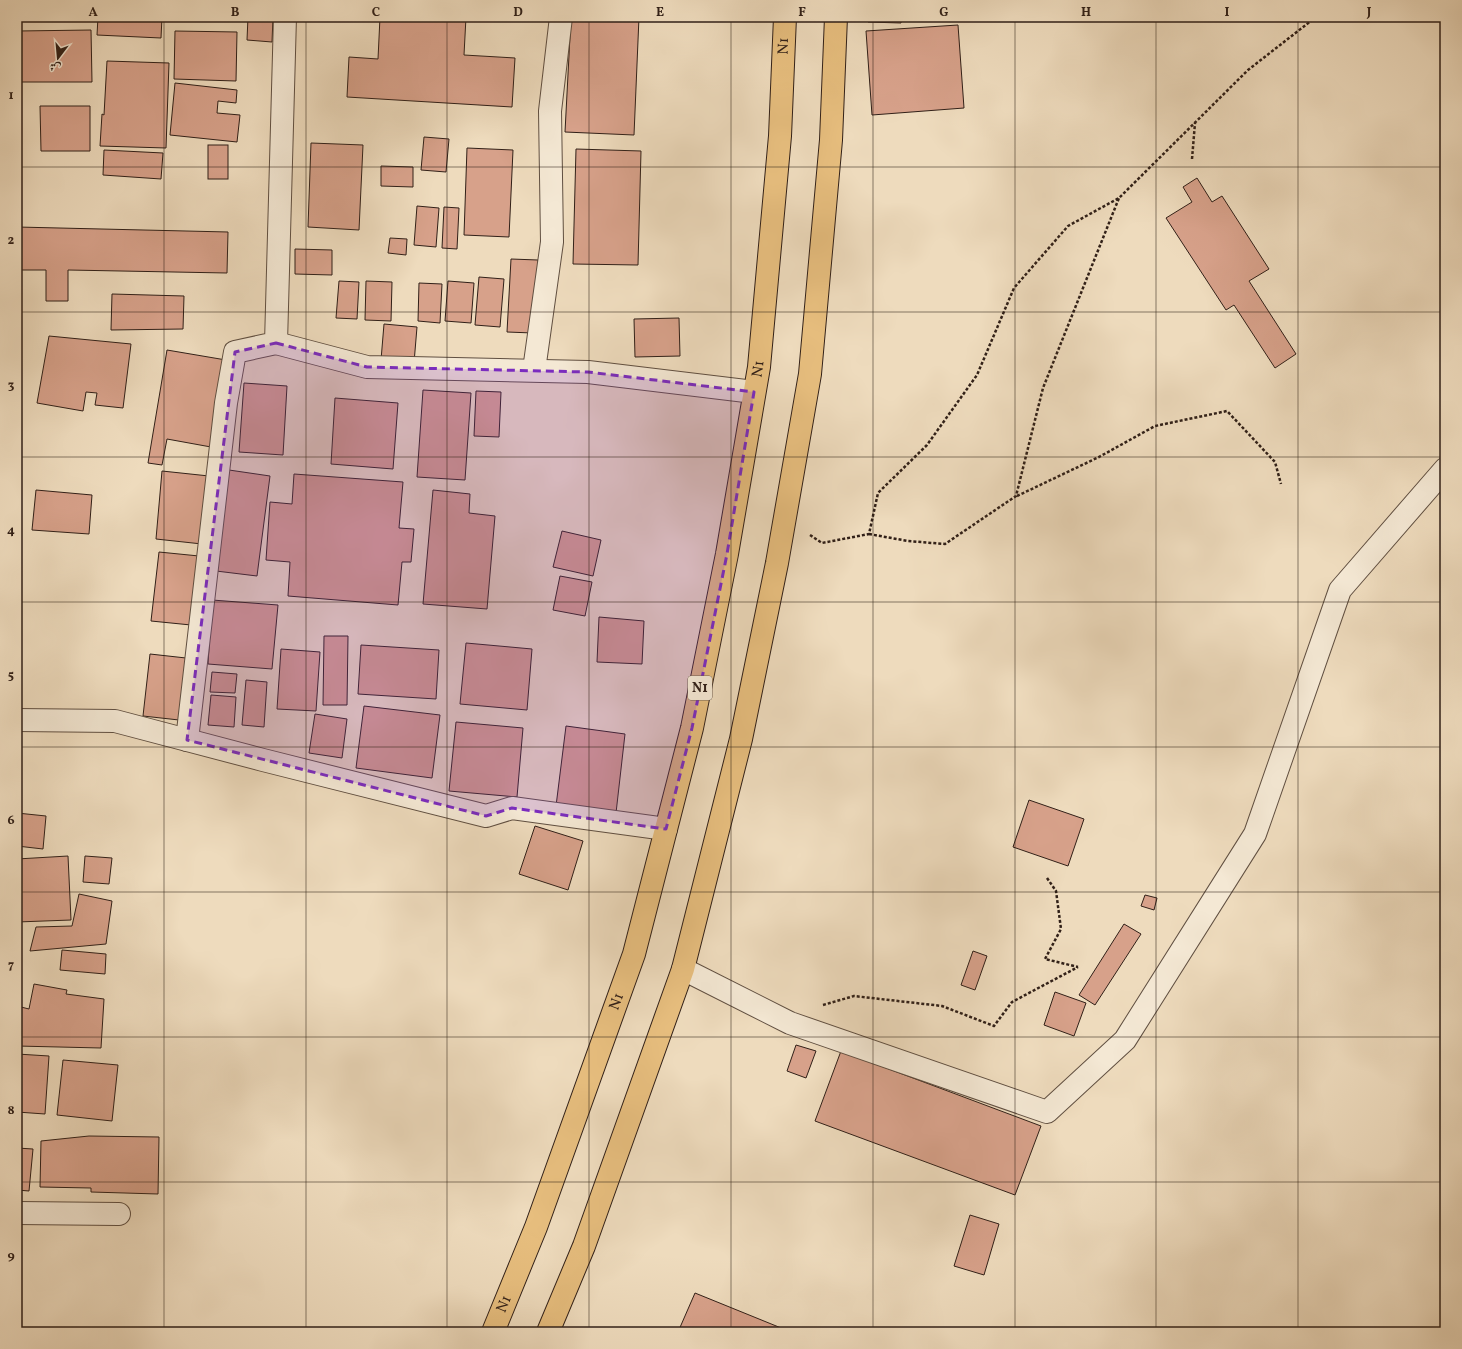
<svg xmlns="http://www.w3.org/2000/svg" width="1462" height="1349" font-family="Vollkorn,Amiri,serif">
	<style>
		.building { fill: #d7a18a; stroke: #312018 }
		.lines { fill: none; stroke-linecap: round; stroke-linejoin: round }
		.minor-casing { stroke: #604f41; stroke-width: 24 }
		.trunk-casing { stroke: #312018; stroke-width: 24 }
		.path { stroke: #312018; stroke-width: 2.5; stroke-dasharray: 3 2; stroke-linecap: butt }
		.minor { stroke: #f4e8d4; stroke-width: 22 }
		.trunk { stroke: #e7be7e; stroke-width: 22 }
		.marked { fill: #7b2cbf; fill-opacity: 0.2; stroke: #7b2cbf; stroke-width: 3; stroke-dasharray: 8 5; stroke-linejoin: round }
		.grid { fill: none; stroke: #312018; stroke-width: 1; stroke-opacity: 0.55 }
		.labels { text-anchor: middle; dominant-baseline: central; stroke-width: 3.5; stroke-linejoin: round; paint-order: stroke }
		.shield { fill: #f4e8d4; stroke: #6c5c50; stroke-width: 1 }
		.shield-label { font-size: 14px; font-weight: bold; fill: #312018 }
		.street-label { font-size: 15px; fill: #312018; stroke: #f4e8d4 }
		.neatline { fill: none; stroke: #312018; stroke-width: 1.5 }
		.grid-label { font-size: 13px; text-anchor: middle; font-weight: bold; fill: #312018 }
	</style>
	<rect width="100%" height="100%" fill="#eedbbd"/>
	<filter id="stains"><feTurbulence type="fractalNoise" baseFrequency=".005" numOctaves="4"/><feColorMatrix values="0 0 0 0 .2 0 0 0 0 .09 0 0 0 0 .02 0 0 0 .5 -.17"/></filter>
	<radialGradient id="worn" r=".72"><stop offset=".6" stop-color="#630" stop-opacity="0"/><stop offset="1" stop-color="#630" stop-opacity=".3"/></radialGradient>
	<g class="building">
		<polygon points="98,17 162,17 161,38 97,35"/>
		<polygon points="248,17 273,17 272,42 247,40"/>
		<polygon points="380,17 466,17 464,55 515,58 512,107 347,97 349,57 378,59"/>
		<polygon points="571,17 639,17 634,135 565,132"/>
		<polygon points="868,17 901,17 901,23 868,22"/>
		<polygon points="958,25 964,108 872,115 866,31"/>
		<polygon points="91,30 92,82 19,82 18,31"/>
		<polygon points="175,31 237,32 236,81 174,79"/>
		<polygon points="107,61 169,63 166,148 100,146 102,114 104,115"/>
		<polygon points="175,83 237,90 236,103 218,101 217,113 240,115 237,142 170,135"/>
		<polygon points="40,106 90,106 90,151 41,151"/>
		<polygon points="424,137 449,139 446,172 421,170"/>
		<polygon points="311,143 363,145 359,230 308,227"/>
		<rect x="208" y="145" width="20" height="34"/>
		<polygon points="467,148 513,150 509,237 464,235"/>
		<polygon points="576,149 641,151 638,265 573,264"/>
		<polygon points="104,150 163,153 161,179 103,175"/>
		<polygon points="381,166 413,167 413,187 381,186"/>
		<polygon points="1197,178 1212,202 1222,196 1269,269 1249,281 1296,354 1275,368 1234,305 1226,310 1166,218 1192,202 1183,187"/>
		<polygon points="417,206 439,208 436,247 414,245"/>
		<polygon points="444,207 459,208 457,249 442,248"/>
		<polygon points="17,227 228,232 227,273 68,270 68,301 46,301 46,270 17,270"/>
		<polygon points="390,238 407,239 406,255 388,253"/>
		<polygon points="295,249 332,250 332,275 295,274"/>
		<polygon points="511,259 538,260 533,333 507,332"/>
		<polygon points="479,277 504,279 500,327 475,325"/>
		<polygon points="339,281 359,282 357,319 336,318"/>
		<polygon points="366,281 392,282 391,321 365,320"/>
		<polygon points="448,281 474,283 471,323 445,321"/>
		<polygon points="419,283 442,284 440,323 418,321"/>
		<polygon points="112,294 184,296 183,329 111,330"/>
		<polygon points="679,318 680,356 635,357 634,319"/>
		<polygon points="384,324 417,327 414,363 381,360"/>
		<polygon points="49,336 131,344 123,408 95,405 97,393 86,392 83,411 37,403"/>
		<polygon points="167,350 226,360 211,447 167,439 162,465 148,463"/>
		<polygon points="244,383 287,386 283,455 239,452"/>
		<polygon points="423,390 471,393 465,480 417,477"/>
		<polygon points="476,391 501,392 499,437 474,436"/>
		<polygon points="335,398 398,403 393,469 331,464"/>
		<polygon points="229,470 270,476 257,576 216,571"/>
		<polygon points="162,471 209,476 202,544 156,539"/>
		<polygon points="294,474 403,482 399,528 414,529 411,562 402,562 398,605 288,596 290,562 266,560 270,502 292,504"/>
		<polygon points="36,490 92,495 89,534 32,530"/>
		<polygon points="433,490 470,494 469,513 495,516 487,609 423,604"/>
		<polygon points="562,531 601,540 593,576 553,567"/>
		<polygon points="159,552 199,556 191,625 151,621"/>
		<polygon points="560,576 592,582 585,616 553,610"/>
		<polygon points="212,600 278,605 272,669 208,664"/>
		<polygon points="599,617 644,621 642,664 597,662"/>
		<polygon points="324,636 348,636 347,705 323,705"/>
		<polygon points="466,643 532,649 527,710 460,704"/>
		<polygon points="361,645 439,650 436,699 358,694"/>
		<polygon points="281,649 320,652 316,711 277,709"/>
		<polygon points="150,654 186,658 179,720 143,716"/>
		<polygon points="212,672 237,674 235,693 210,692"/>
		<polygon points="246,680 267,682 264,727 242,725"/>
		<polygon points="211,695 236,697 234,727 208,725"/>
		<polygon points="364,706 440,715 432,778 356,768"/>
		<polygon points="315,714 347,719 342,758 309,753"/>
		<polygon points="456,722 523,728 517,797 449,791"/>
		<polygon points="566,726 625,734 616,813 556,806"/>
		<polygon points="1029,800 1084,819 1068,866 1013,847"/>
		<polygon points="17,813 46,816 43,849 17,846"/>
		<polygon points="535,826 583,841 568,890 519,874"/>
		<polygon points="68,856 71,920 17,922 17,859"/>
		<polygon points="85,856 112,858 109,884 83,882"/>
		<polygon points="79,894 112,901 106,944 30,951 36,927 72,926"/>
		<polygon points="1145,895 1157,898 1154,910 1141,906"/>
		<polygon points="1124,924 1141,934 1095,1005 1079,995"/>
		<polygon points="62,950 106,954 105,974 60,970"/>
		<polygon points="973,951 987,956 975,990 961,985"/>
		<polygon points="34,984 67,990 66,994 104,999 101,1048 17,1046 17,1006 29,1009"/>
		<polygon points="1055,992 1086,1003 1074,1036 1044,1025"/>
		<polygon points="796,1045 816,1051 806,1078 787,1071"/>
		<polygon points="841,1051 1041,1126 1015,1195 815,1121"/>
		<polygon points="17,1054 49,1056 45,1114 17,1112"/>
		<polygon points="63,1060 118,1065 112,1121 57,1115"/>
		<polygon points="89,1136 159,1137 158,1194 91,1192 91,1188 40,1187 41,1141"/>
		<polygon points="17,1148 33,1149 29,1191 17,1190"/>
		<polygon points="970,1215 999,1224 984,1275 954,1266"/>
		<polygon points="695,1293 791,1332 678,1332"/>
	</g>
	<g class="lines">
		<defs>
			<g id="minor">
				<polyline points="276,343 367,367 588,372 754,392"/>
				<polyline points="534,370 552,242 550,111 561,17"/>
				<polyline points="17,720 115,721 263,760 486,816 512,808 666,829"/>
				<polyline points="187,740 226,403 235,352 276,343 285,17"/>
				<polyline points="683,969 790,1023 1047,1112 1125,1040 1255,834 1340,590 1445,469"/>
				<polyline points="17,1213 119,1214"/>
			</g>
			<g id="trunk">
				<path id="s1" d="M493,1332L536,1227L634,954L692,728L727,554L759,367L780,136L785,17"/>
				<polyline points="548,1332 584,1246 683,969 741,739 777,563 810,374 831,140 836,17"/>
			</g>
		</defs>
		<use href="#minor" class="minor-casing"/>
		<use href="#trunk" class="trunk-casing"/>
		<g class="path">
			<polyline points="1192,159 1195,123"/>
			<polyline points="1017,496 1099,457 1155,426 1227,411 1275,462 1281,484"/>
			<polyline points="869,534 908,541 945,544 1016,496 1043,388 1119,198"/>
			<polyline points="810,535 822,543 869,534 878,493 927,445 977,375 1014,288 1068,226 1119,198 1248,70 1316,17"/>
			<polyline points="1047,878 1056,891 1061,929 1045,959 1078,967"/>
			<polyline points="823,1005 854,996 942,1006 994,1026 1012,1002 1078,967"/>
		</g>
		<use href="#minor" class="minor"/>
		<use href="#trunk" class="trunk"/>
	</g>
	<path class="marked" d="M276,343L367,367L588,372L754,392L727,554L692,728L666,829L512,808L486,816L187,740L235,352Z"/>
	<path class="grid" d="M164,17V1332M306,17V1332M447,17V1332M589,17V1332M731,17V1332M873,17V1332M1015,17V1332M1156,17V1332M1298,17V1332M17,167H1445M17,312H1445M17,457H1445M17,602H1445M17,747H1445M17,892H1445M17,1037H1445M17,1182H1445"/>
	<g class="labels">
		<rect class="shield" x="688" y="676" width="24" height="24" rx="3"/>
		<g class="shield-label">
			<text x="700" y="688">N1</text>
		</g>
		<g class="street-label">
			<text stroke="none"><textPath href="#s1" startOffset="1326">N1</textPath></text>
			<text stroke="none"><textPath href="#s1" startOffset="1002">N1</textPath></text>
			<text stroke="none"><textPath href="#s1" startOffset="353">N1</textPath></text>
			<text stroke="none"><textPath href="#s1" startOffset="30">N1</textPath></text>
		</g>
	</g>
	<rect width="1462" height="1349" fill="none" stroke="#eedbbd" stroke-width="44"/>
	<g transform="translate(58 58) rotate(196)" stroke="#f4e8d4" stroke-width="3" paint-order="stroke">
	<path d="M0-3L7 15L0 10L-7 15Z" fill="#312018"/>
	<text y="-6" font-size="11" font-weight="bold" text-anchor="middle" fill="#312018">ش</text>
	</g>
	<rect x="22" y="22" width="1418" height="1305" class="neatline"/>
	<g class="grid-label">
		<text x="93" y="16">A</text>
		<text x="235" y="16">B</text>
		<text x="376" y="16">C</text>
		<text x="518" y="16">D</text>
		<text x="660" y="16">E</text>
		<text x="802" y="16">F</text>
		<text x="944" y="16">G</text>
		<text x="1086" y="16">H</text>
		<text x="1227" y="16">I</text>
		<text x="1369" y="16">J</text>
		<text x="11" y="99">1</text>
		<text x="11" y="244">2</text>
		<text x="11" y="389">3</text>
		<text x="11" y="534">4</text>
		<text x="11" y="679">5</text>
		<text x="11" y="824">6</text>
		<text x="11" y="969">7</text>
		<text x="11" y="1114">8</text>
		<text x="11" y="1259">9</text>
	</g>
	<rect width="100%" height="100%" filter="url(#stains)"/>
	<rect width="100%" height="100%" fill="url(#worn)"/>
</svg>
